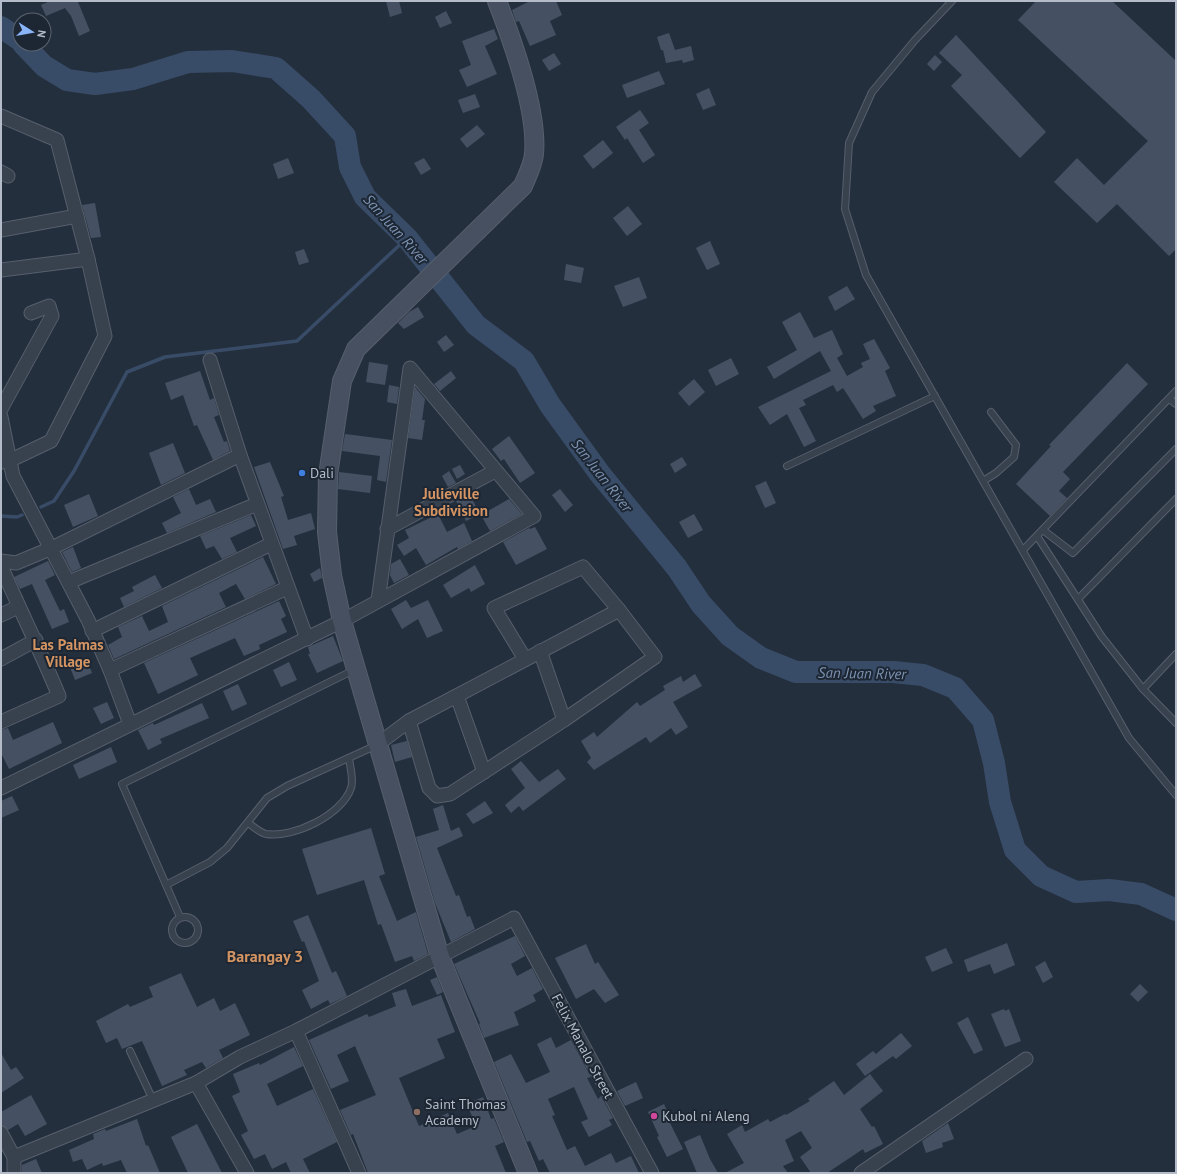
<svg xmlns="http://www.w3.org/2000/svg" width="1177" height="1174" font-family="'PT Sans',sans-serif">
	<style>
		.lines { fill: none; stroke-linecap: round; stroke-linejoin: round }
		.stream { stroke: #394c67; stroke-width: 3.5 }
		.river { stroke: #394c67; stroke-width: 22 }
		.building { fill: #455162 }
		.service-casing { stroke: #565f6c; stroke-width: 8 }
		.minor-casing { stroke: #565f6c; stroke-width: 15 }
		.secondary-casing { stroke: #565f6c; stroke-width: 20 }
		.service { stroke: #38414e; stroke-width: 6 }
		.minor { stroke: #38414e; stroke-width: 13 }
		.secondary { stroke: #465061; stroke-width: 18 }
		.shop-dot { fill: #3f7fe0; stroke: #1d2633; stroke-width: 1.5 }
		.education-dot { fill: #8d6e63; stroke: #1d2633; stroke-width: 1.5 }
		.hotel-dot { fill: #d1479c; stroke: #1d2633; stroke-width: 1.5 }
		.labels { text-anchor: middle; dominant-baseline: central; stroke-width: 4; stroke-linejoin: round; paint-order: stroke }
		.poi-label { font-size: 14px; fill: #b4bcc9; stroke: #1d2633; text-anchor: start }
		.street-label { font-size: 14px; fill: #b4bcc9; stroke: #1d2633 }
		.water-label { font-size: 15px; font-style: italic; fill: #7c92b1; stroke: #1d2633 }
		.neighbourhood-label { font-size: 15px; font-weight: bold; fill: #d59563; stroke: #1d2633 }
		.quarter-label { font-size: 16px; font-weight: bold; fill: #d59563; stroke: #1d2633 }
	</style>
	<rect width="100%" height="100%" fill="#242f3e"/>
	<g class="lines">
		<g class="stream">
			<polyline points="41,507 54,501 74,471 127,372 165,357 297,341 407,238"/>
			<polyline points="1,516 17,517 22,515"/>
		</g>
		<g class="river">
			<polyline points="1,27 20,40"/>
			<polyline points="23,44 44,66 67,80 95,84 133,79 188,62 232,61 276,68 311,99 345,136 350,167 365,197 407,238 476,325 524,361 550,405 600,474 677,568 701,604 730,636 761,658 796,672 893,672 923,675 955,688 983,720 994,763 1000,802 1015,850 1041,876 1076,892 1109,890 1141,894 1176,910"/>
		</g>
	</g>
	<g class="building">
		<polygon points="50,1 81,1 78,2 90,31 79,36 71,16 65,8 46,16 41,5"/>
		<polygon points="386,1 399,1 402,13 390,17"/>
		<polygon points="530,1 556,1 562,15 550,21 556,35 530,46 519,21 516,22 512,10"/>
		<polygon points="1036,1 1112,1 1176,61 1176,249 1169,256 1117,204 1097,223 1054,182 1077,158 1104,185 1148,141 1018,20"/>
		<polygon points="446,11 452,23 440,28 435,17"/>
		<polygon points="494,29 498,39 485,46 497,74 467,87 459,70 471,65 462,41"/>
		<polygon points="669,33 675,50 691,46 694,60 683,63 682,60 666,63 663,50 661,50 657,37"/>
		<polygon points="956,35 1046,132 1020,158 951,86 962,75 939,53"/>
		<polygon points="554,53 561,64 549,71 542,60"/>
		<polygon points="935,55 942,62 934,71 927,64"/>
		<polygon points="659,71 665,84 627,98 622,85"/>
		<polygon points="709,88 716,105 703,110 696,94"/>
		<polygon points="475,94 480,107 463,113 458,100"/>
		<polygon points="640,110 649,123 639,130 655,155 643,163 627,138 625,140 616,127"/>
		<polygon points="477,125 485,134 467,148 460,139"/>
		<polygon points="603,140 613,153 593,169 583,156"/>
		<polygon points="288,158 294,173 278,179 273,164"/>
		<polygon points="424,158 431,169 421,175 414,163"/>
		<polygon points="95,203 101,237 91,238 82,205"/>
		<polygon points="628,206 642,224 627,236 613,218"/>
		<polygon points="710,241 720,264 707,270 696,248"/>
		<polygon points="304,249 309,262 299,265 295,252"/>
		<polygon points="566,264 584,268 581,283 564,280"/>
		<polygon points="639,277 647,298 623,307 614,286"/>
		<polygon points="847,286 855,299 835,311 828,297"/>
		<polygon points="418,307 424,317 404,329 398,323 409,312"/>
		<polygon points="800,312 814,338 832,330 843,354 837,358 847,376 863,367 861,363 870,359 863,344 874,339 890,368 885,371 896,396 873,406 876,411 863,419 843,388 837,392 833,385 803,400 806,405 799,408 816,441 804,447 787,414 770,425 758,407 831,371 820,351 774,379 767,367 797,350 782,322"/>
		<polygon points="446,335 454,345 444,352 437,342"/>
		<polygon points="731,358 739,374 716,386 708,370"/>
		<polygon points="369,362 388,365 385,385 366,382"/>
		<polygon points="1127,363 1148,384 1063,472 1070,479 1059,491 1067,498 1050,516 1016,484 1051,446 1049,445"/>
		<polygon points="200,371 210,400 214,398 219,415 214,417 224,442 227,441 230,451 213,460 197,425 194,426 183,395 171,400 165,383"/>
		<polygon points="451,371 456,378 440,391 434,384"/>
		<polygon points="694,379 705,392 689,406 678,393"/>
		<polygon points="389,385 399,387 397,404 387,402"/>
		<polygon points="415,387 425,399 422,420 425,420 422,440 408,438"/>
		<polygon points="345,434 392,440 386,482 377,480 380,456 342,451"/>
		<polygon points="509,436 535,473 520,483 504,459 501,461 492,449"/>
		<polygon points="173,443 185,473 161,485 149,453"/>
		<polygon points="682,457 687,465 675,473 670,464"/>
		<polygon points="270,462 284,496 281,497 288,520 311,513 315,529 294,536 297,545 283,549 254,467"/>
		<polygon points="460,465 465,474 457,479 452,469"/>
		<polygon points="449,471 456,483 448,487 442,476"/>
		<polygon points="339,472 372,476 370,493 338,489"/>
		<polygon points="766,481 776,503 765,508 755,486"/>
		<polygon points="189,489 196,505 210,499 216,512 167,533 162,523 181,513 173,497"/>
		<polygon points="560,489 573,505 565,512 552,495"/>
		<polygon points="89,494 98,516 73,527 64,505"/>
		<polygon points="464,497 466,500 471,497 480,514 466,521 456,501"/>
		<polygon points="509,499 522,514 490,531 481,515"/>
		<polygon points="438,514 447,532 464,523 472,541 458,549 457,547 426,565 416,548 404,556 397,545 409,538 405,530"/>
		<polygon points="694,514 703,530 688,538 679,522"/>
		<polygon points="251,515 256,526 230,538 237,552 222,559 214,546 206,549 200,536"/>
		<polygon points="535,527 547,549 516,565 503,542 529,528 530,529"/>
		<polygon points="73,547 81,568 72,572 62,552"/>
		<polygon points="263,557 276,584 245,599 236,584 219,593 226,607 114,659 108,645 122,637 118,627 142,616 149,631 168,622 162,606"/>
		<polygon points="400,559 409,575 394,583 390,575 391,564"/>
		<polygon points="48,561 55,575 45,580 60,611 64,609 69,622 52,629 32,584 20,589 14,577"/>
		<polygon points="475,565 485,584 471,592 469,588 451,598 443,585"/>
		<polygon points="320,568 322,578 314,582 310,574"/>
		<polygon points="155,575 162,588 124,607 120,598 134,591 132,587"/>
		<polygon points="406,600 411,608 428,600 443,631 427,638 418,619 402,629 391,609"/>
		<polygon points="279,601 286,616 281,619 287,632 259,645 260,649 244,656 235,638 190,658 198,675 158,694 144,663"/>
		<polygon points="333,636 343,661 317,673 308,654 310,654 308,647"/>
		<polygon points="87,660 92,673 75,680 70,667"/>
		<polygon points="289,662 297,680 281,687 273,670"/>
		<polygon points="695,674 702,686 673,702 688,727 676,735 671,728 650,743 646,737 594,770 587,762 591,758 581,741 594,732 597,737 637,702 640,706 665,690 663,686 681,676 683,682"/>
		<polygon points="238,684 247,704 232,711 223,691"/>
		<polygon points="107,702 114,718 101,724 93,708"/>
		<polygon points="202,703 209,718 160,739 162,743 148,750 138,730 153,723 154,725"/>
		<polygon points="53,722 62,743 9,769 1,753 1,730 8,728 13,740"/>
		<polygon points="407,741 412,757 395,762 391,745"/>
		<polygon points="111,747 117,762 79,779 73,765"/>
		<polygon points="521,761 539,782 558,769 566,779 523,811 519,806 511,813 505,805 525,788 511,769"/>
		<polygon points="12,796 19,810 1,818 1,801"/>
		<polygon points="485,801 493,813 473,824 466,814"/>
		<polygon points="443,805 451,831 459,827 463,836 437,848 456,896 459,895 467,917 470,916 475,929 451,942 435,903 416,837 439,830 433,809"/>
		<polygon points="371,828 385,874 379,876 397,921 416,912 428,954 414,961 412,956 395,962 381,924 378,925 364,880 317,895 302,849"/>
		<polygon points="308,915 332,973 336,971 347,996 330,1004 328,1000 311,1009 302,990 319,981 304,941 302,942 293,921"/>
		<polygon points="515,936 525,956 511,964 517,976 532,968 543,989 533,995 536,1001 514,1012 519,1025 484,1038 479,1024 480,1023 454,964"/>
		<polygon points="1007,943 1015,965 994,974 990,964 968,972 964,960"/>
		<polygon points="586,944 595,964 598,962 619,995 605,1003 594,989 576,999 555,958"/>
		<polygon points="946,948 953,963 932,972 925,957"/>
		<polygon points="1045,961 1053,977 1043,983 1035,967"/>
		<polygon points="181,973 197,1007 214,998 220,1011 235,1003 250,1035 219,1050 223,1058 206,1068 202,1062 184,1070 187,1075 162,1086 142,1041 122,1049 117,1038 106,1043 96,1021 128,1004 130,1007 153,997 149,987"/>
		<polygon points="437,977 443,992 437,995 430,980"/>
		<polygon points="1140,984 1148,992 1138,1002 1130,994"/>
		<polygon points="406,989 412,1006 441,995 455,1032 437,1039 445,1058 399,1078 419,1126 448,1113 457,1134 476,1126 467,1104 483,1097 491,1119 494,1118 504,1142 495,1146 506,1173 368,1173 353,1134 351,1135 340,1110 376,1095 355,1046 337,1055 349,1081 331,1089 309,1040 367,1014 369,1017 396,1006 392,993"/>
		<polygon points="1004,1009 1005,1011 1009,1009 1021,1041 1005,1047 991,1014"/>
		<polygon points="968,1017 983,1050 974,1054 957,1023"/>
		<polygon points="901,1033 912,1046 896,1059 893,1056 865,1076 856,1064 873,1051 876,1054"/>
		<polygon points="551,1037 556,1048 571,1040 591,1077 587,1078 598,1099 601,1096 613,1118 609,1120 612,1125 589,1137 581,1122 588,1119 574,1087 548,1099 555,1115 552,1116 567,1150 575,1146 585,1166 611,1153 616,1163 631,1156 639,1173 550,1173 543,1159 539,1161 530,1141 527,1142 494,1062 511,1054 526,1083 550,1072 537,1044"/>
		<polygon points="294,1047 303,1066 267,1084 277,1106 313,1089 337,1142 303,1159 310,1173 291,1173 286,1162 272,1169 265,1154 254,1159 241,1135 248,1131 232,1096 240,1092 233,1074 259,1063 260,1065"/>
		<polygon points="1,1053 11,1070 16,1067 24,1078 1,1093"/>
		<polygon points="870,1074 883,1091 860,1109 872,1127 874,1126 883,1144 865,1153 863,1149 827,1173 811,1173 800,1157 812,1148 801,1131 785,1140 794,1161 783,1166 788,1173 725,1173 744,1163 727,1134 742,1125 745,1132 768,1119 770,1122 785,1114 786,1115 810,1101 808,1099 834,1081 844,1095"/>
		<polygon points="636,1082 643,1098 625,1106 617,1091"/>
		<polygon points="31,1095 47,1124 25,1136 18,1124 8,1130 1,1125 1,1112"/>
		<polygon points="664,1104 670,1118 668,1119 683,1149 667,1157 657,1137 659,1136 648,1112"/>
		<polygon points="137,1119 146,1146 148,1145 160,1173 127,1173 121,1160 103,1166 102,1163 87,1170 82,1159 73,1162 69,1150 94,1139 93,1134 105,1129 106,1131"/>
		<polygon points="948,1123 954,1139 942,1143 943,1147 926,1153 922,1141"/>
		<polygon points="197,1124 222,1173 188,1173 171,1137"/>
		<polygon points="700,1135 710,1159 718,1173 697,1173 684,1142"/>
		<polygon points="36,1159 42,1173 22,1173 22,1165"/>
	</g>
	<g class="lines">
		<defs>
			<g id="service">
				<polyline points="952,1 915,40 872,92 849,143 845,209 866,275 1129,738 1176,795"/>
				<polyline points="1169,399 1176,404"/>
				<polyline points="787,466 935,396"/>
				<polyline points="983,481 996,473 1014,457 1016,445 991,412"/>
				<polyline points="1043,530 1073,553 1176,449"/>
				<polyline points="1037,536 1102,637 1143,689 1176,723"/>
				<polyline points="1023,550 1176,391"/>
				<polyline points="1078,599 1176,499"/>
				<polyline points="1143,689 1176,654"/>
				<path d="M248,823C253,826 260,833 266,834C294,838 342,815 351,788C354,780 350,767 349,758"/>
				<polyline points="166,885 210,862 227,848 267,798 287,786 377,745"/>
				<circle cx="185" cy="930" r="13"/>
				<polyline points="180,917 122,784 354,670"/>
				<polyline points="130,1051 153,1100"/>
			</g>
			<g id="minor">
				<polyline points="1,116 57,140 88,259 105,336 51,441 9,461 1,462"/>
				<polyline points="1,172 8,176"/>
				<polyline points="1,230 77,216"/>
				<polyline points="1,270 88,259"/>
				<polyline points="210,360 240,455 307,639"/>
				<polyline points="1,409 52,316 49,306 31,313"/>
				<polyline points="1,417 13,476 88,620 110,670 130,724"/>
				<polyline points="387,529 495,471"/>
				<polyline points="1,561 16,563 52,548 240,455"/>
				<path d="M1,566C20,610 41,652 59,696L1,722"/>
				<polyline points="69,582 257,504"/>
				<polyline points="1,615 18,607"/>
				<polyline points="92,631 271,544"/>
				<polyline points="540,651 564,720"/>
				<polyline points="1,659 36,640"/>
				<polyline points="110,670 287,588"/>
				<polyline points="457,696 484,772"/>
				<polyline points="409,721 429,788 437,796 450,794 564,720 655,657 619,610 583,567 494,608 525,659"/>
				<polyline points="378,744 409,721 619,610"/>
				<polyline points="1,788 342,621 534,516 410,368 378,601"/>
				<polyline points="296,1031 359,1173"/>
				<polyline points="196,1083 247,1173"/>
				<polyline points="1,1133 14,1157"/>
				<polyline points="14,1173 14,1157 196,1083 240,1057 296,1031 514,918 652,1173"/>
				<polyline points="861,1173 1026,1059"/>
			</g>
			<path id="secondary" d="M497,1C513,42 538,111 534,154C533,165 527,176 523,186L356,349L342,381L328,475L327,532L332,575L342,621L440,957L528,1173"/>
		</defs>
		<use href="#service" class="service-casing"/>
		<use href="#minor" class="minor-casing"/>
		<use href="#secondary" class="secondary-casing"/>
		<use href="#service" class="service"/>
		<use href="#minor" class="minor"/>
		<use href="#secondary" class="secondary"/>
	</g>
	<circle class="shop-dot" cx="302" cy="473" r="4"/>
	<circle class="education-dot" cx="417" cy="1112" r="4"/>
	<circle class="hotel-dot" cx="654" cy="1116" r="4"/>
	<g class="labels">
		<g class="poi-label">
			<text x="310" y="473">Dali</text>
			<text x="425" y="1104">Saint Thomas<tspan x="425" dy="16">Academy</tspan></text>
			<text x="662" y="1116">Kubol ni Aleng</text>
		</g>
		<g class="street-label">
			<text transform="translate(583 1046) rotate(62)">Felix Manalo Street</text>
		</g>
		<g class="water-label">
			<text transform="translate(396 229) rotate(48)">San Juan River</text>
			<text transform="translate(602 475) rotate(52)">San Juan River</text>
			<text transform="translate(862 673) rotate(1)">San Juan River</text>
		</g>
		<g class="neighbourhood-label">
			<text x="451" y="493">Julieville<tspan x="451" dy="17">Subdivision</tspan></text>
			<text x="68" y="644">Las Palmas<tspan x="68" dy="17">Village</tspan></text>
		</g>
		<g class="quarter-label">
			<text x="265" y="956">Barangay 3</text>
		</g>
	</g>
	<rect width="1177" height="1174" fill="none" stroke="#b4bcc9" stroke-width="4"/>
	<g transform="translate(32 32) rotate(101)"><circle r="19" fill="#1d2633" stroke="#59626f"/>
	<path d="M0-3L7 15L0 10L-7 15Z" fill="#8ab4f8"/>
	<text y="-6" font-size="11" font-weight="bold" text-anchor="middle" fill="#b4bcc9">N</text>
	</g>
</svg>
